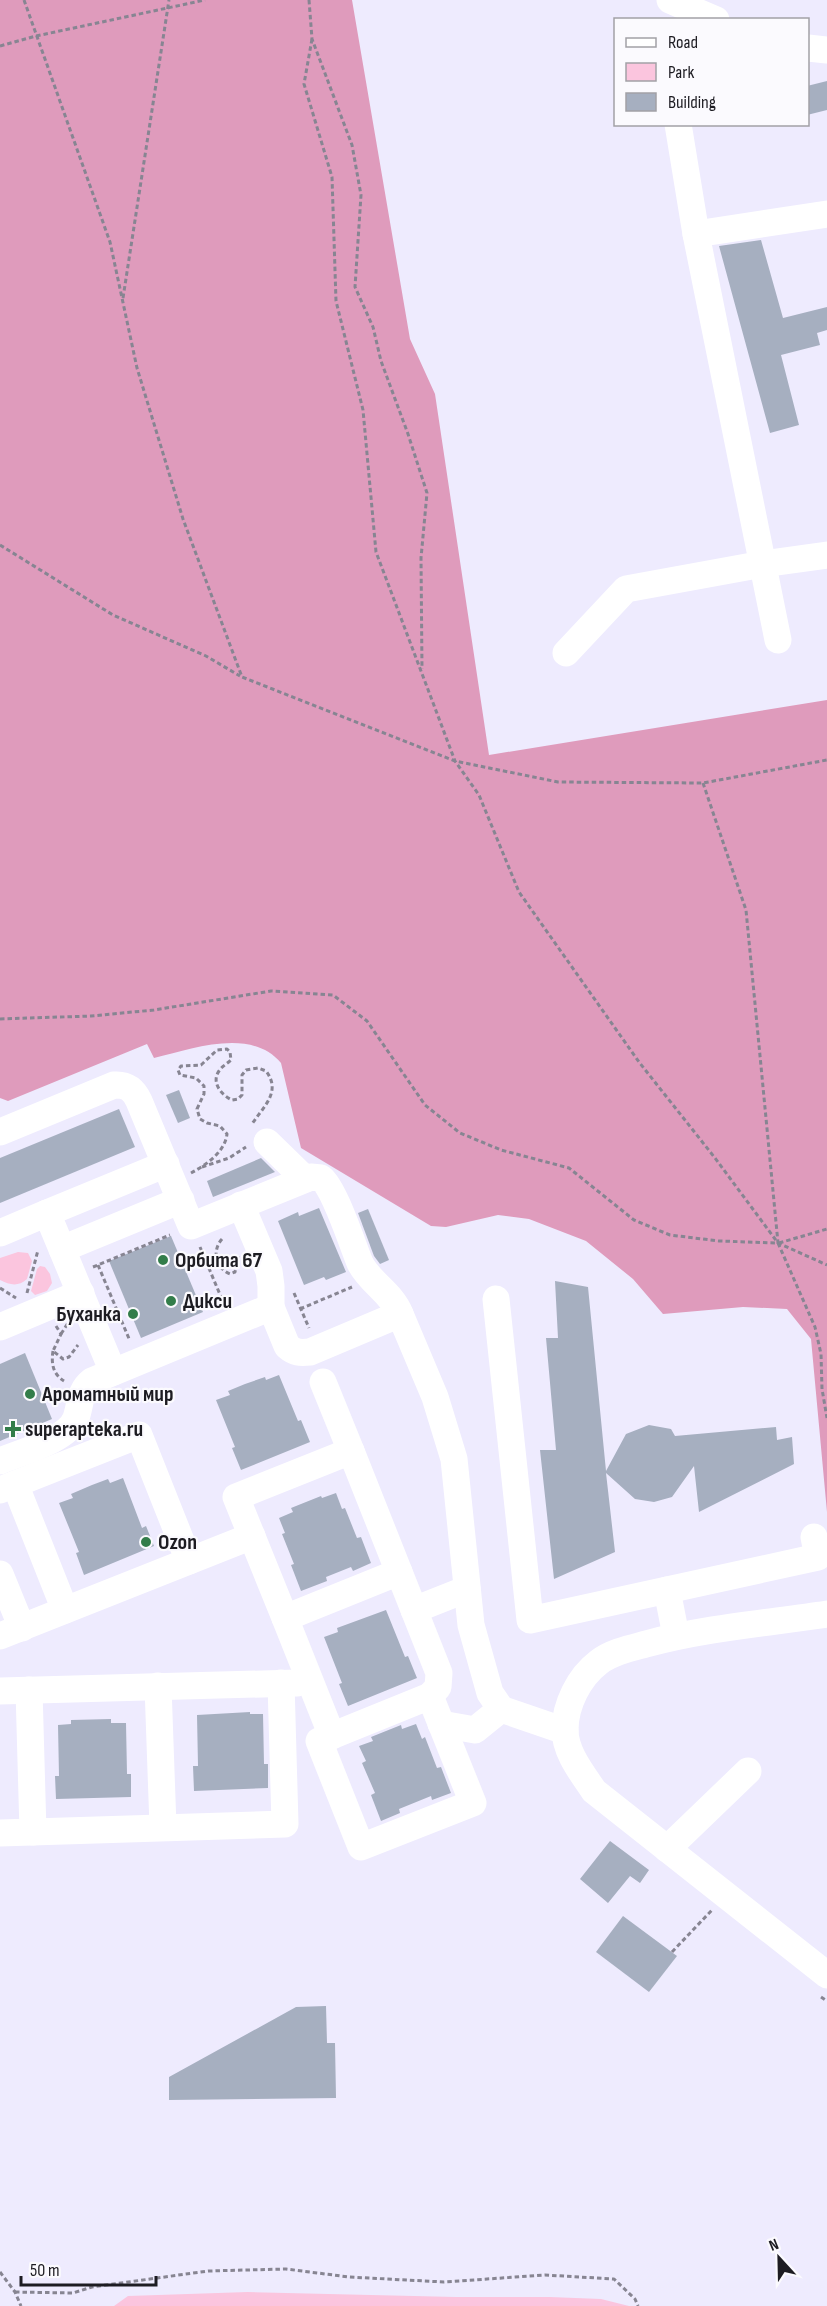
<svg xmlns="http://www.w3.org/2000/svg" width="827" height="2306" font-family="'Sofia Sans Condensed',sans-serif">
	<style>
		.green { fill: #fbc5de }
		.forest { fill: #df9bbc }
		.building { fill: #a6afc0 }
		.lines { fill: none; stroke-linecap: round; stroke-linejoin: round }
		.path { stroke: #878592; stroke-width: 3; stroke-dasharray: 4.5 3; stroke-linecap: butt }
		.minor { stroke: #fff; stroke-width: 27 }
		.poi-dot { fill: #337d4a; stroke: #fbfafe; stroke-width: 2 }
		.labels { text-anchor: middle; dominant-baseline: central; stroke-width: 4.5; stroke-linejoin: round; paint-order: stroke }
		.poi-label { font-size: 22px; font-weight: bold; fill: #1d1c22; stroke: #fbfafe; text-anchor: start }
	</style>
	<rect width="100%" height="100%" fill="#eeebfe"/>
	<g class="green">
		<path d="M18,1252L28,1253L32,1261L27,1279C18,1287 10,1285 0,1280V1258Z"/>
		<polygon points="40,1266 45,1267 50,1274 52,1283 47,1291 35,1295 31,1291 37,1269"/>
		<polygon points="248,2292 456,2297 550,2297 601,2299 629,2306 114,2306 128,2296"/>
	</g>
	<path class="forest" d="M0,0H352L410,339L435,394L489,755L827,700V1512L811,1339L787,1309L743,1307L663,1314L633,1279L586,1241L529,1219L498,1215L446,1227L431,1226L301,1148L281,1063C251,1027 192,1049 154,1058L147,1044L8,1101L0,1098Z"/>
	<g class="building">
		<polygon points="827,81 827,110 807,115 807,86"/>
		<polygon points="761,240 783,318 827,307 827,330 817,333 820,345 781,355 799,425 770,433 719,246"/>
		<polygon points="179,1090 190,1118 178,1123 166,1095"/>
		<polygon points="119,1109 135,1147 0,1203 0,1158"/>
		<polygon points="261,1158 275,1172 213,1197 207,1181"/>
		<polygon points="319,1208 346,1272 326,1280 324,1277 304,1285 278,1221 298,1212 299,1216"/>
		<polygon points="368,1209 389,1260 380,1264 374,1256 358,1213"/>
		<polygon points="171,1236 203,1312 141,1338 109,1261"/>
		<polygon points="555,1281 588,1287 606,1471 626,1434 649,1425 671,1429 675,1436 776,1427 777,1440 792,1437 794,1464 699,1512 694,1466 672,1497 654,1502 635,1499 606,1473 615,1552 554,1579 540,1450 556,1450 546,1338 558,1338"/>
		<polygon points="25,1353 52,1419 0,1441 0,1364"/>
		<polygon points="279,1375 298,1421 301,1420 310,1442 241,1470 232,1448 235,1447 216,1400 230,1395 228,1391 245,1384 265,1377 266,1380"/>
		<polygon points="123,1478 142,1528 146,1526 154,1546 84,1575 76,1553 79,1552 59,1503 73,1498 71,1494 92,1485 108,1479 110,1483"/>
		<polygon points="336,1493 342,1509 345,1508 357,1538 361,1537 371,1563 353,1571 351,1567 326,1577 327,1581 301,1591 291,1565 294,1564 282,1534 285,1533 279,1518 293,1512 291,1508 321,1496 322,1498"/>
		<polygon points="386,1610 405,1657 408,1656 417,1678 348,1706 339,1684 342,1683 324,1637 338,1632 337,1628"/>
		<polygon points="250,1712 250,1714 263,1714 264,1764 268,1764 268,1788 194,1791 193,1766 198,1766 197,1715"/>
		<polygon points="111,1719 111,1723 126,1723 127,1774 131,1774 131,1797 56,1799 55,1776 59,1776 58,1725 71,1724 71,1720"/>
		<polygon points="416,1724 422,1739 425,1737 437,1768 441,1767 451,1793 432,1800 431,1796 399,1809 400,1813 381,1821 371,1795 375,1793 362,1763 366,1761 359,1746 373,1741 371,1737 401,1725 402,1729"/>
		<polygon points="610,1841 649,1870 640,1883 630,1876 608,1903 580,1879"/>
		<polygon points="623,1916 677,1956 649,1992 596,1952"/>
		<polygon points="326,2006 327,2043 335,2043 336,2098 169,2100 169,2077 296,2007"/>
	</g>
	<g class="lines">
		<g class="path">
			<polyline points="24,0 110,242 137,368 183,519 242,677 455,761 558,782 703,783 827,760"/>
			<polyline points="309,0 312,39 352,145 361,195 355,287 373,327 381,361 408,434 427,493 421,558 422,669"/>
			<polyline points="312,39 304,84 332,177 336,301 363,410 376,552 455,761 479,795 519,892 639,1062 715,1158 778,1243 827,1265"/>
			<polyline points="0,46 36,36 205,0"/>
			<polyline points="123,298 169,0"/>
			<polyline points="0,545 113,615 206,656 240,676"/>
			<polyline points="703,783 746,910 778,1243"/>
			<polyline points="0,1019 91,1016 154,1010 271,991 333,995 367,1021 425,1105 460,1133 501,1150 569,1168 634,1220 670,1235 719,1241 778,1243 815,1327 821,1354 822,1389 827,1418"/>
			<polyline points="202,1167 229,1158 246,1147"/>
			<path d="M191,1173C206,1165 225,1152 227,1134L220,1126L207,1123L200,1119L197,1109L204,1094V1086L196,1078L180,1075L178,1070L181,1066L201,1065L217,1050L227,1049L230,1052L231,1060C227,1064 222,1066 219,1071C211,1082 221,1095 232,1100L238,1099L242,1095V1075L246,1070L258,1068L266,1071C282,1092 263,1107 252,1124"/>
			<path d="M222,1239C212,1250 215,1268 230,1274L235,1272L238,1256"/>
			<polyline points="779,1243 827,1229"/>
			<polyline points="200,1247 224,1304"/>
			<polyline points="98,1265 130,1341"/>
			<polyline points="93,1267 170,1235"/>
			<polyline points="0,1288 16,1298"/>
			<polyline points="27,1293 38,1250"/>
			<polyline points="294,1293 309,1328"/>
			<polyline points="300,1309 352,1287"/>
			<polyline points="56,1326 61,1334 53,1351 63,1359 69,1357 78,1345"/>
			<polyline points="61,1334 68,1323"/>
			<path d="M53,1351C51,1364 53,1374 64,1381"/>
			<polyline points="672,1952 712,1910"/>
			<polyline points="821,1997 827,2001"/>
			<polyline points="0,2272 15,2292 21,2306"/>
			<polyline points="15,2292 73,2293 92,2287 208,2271 286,2269 349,2277 444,2282 545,2275 614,2279 635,2299 638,2306"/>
		</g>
		<g class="minor">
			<polyline points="670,0 716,20"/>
			<polyline points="808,48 827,50"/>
			<polyline points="678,124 696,234 778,640"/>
			<polyline points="696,234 827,214"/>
			<polyline points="566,653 626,589 763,564 827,555"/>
			<path d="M0,1132L114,1085C127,1084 134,1090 139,1101L191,1226L311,1177L321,1178C335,1189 352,1244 360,1263C370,1283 392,1293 400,1314"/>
			<polyline points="267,1142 305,1179"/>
			<polyline points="241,1205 269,1271 271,1286 271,1307"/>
			<polyline points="47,1213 166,1164"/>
			<polyline points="0,1233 47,1213 113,1372"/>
			<polyline points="62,1249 181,1200"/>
			<polyline points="496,1299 530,1620 818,1557 814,1537"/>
			<polyline points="0,1327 81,1293"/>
			<polyline points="323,1382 351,1451"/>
			<path d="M0,1461C21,1452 68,1440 76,1418C81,1404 79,1391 92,1381L271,1307L287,1346C295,1353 300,1353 310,1352L400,1314L435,1397L454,1459L471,1625L490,1693L501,1709L565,1731"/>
			<polyline points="15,1484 65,1610"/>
			<polyline points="0,1490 139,1435 189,1561"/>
			<polyline points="0,1574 22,1628"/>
			<polyline points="667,1590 676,1636"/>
			<polyline points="414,1610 467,1589"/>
			<path d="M827,1614C767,1623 705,1628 646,1644C631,1648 612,1652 599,1662C579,1677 565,1705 565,1730C565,1752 582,1773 594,1791L827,1975"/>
			<polyline points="285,1618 236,1497 351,1451 399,1572"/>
			<polyline points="0,1636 252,1536"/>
			<polyline points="158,1686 163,1827"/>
			<polyline points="29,1690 33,1832"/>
			<polyline points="0,1691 297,1683"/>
			<polygon points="430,1696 473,1803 361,1847 319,1741"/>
			<polyline points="441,1724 475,1730 501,1709"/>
			<polyline points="332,1736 285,1618 399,1572 439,1673 438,1687 430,1696"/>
			<polyline points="0,1833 285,1824 281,1683"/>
			<polyline points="667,1849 748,1771"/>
		</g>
	</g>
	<g class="poi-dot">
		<circle cx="163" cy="1260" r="6"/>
		<circle cx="171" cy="1301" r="6"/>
		<circle cx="133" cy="1314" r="6"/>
		<circle cx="30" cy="1394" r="6"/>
		<path d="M10 1420h6v6h6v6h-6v6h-6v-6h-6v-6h6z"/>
		<circle cx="146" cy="1542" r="6"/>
	</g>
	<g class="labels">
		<g class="poi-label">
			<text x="175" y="1260">Орбита 67</text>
			<text x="183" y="1301">Дикси</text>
			<text x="121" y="1314" text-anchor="end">Буханка</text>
			<text x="42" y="1394">Ароматный мир</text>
			<text x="25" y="1429">superapteka.ru</text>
			<text x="158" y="1542">Ozon</text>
		</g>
	</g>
	<rect x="614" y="18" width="195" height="108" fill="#fbfafe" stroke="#a2a1a6" stroke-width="1.5"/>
	<rect x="626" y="38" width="30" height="9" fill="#ffffff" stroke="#a2a1a6" stroke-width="1.5"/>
	<text x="668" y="48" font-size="18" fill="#1d1c22">Road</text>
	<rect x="626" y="63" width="30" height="18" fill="#fbc5de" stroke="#a2a1a6" stroke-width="1.5"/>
	<text x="668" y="78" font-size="18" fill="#1d1c22">Park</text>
	<rect x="626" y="93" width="30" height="18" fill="#a6afc0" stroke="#a2a1a6" stroke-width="1.5"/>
	<text x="668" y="108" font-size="18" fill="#1d1c22">Building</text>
	<g transform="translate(779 2258) rotate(338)" stroke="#fbfafe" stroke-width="4.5" paint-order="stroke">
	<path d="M0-4.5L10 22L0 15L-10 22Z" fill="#1d1c22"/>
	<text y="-9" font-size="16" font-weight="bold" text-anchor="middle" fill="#1d1c22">N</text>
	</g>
	<path d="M21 2276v9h135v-9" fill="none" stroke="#1d1c22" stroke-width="3"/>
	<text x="30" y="2276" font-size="18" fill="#1d1c22" stroke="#fbfafe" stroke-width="4.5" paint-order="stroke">50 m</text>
</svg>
